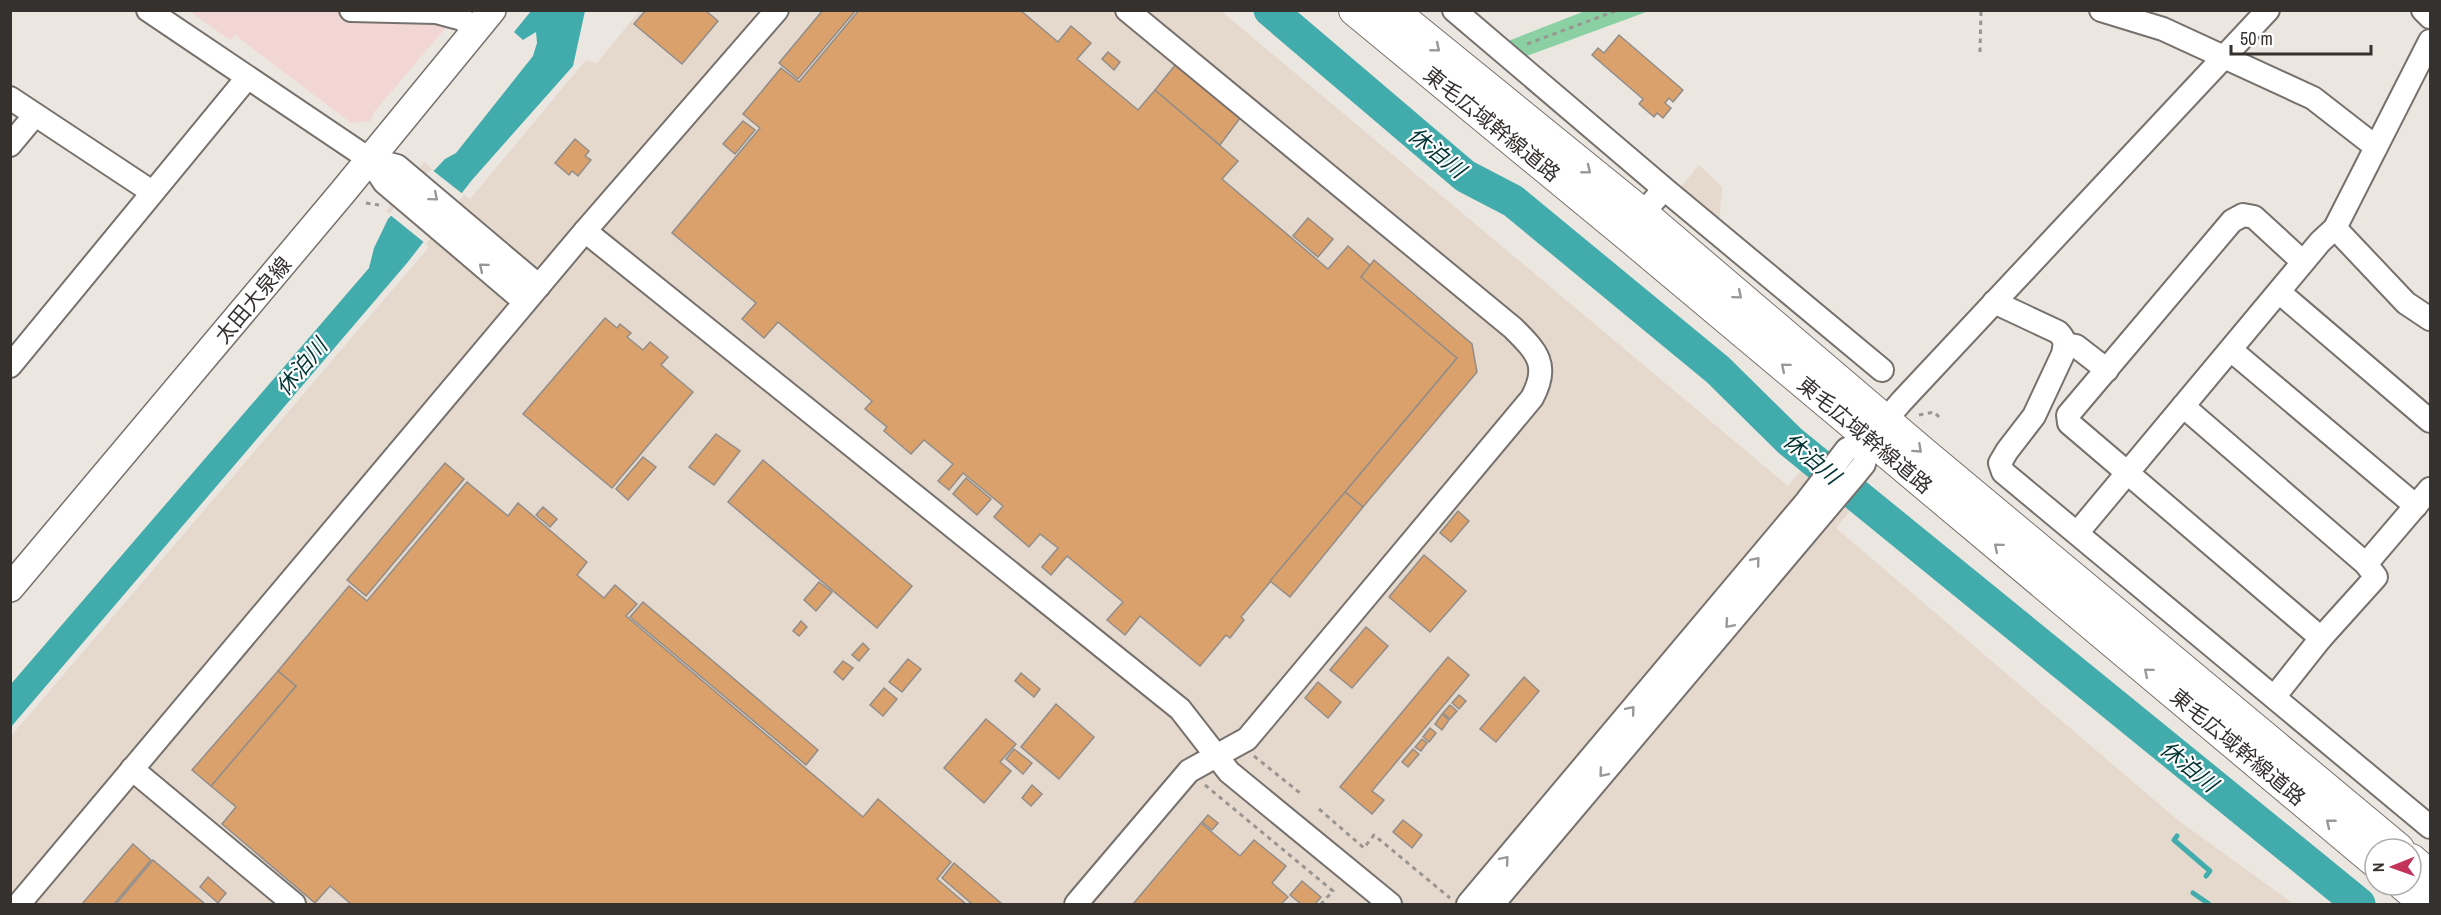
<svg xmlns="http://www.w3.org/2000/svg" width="2441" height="915" font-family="'Archivo Narrow','Noto Sans JP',sans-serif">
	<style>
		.commercial { fill: #f1d6d4 }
		.built { fill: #e5d9ce }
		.green { fill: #8bd0a3 }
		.water { fill: #42acad }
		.pier { fill: #ece6e0 }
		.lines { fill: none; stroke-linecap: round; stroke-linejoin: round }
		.stream { stroke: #42acad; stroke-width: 5 }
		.river { stroke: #42acad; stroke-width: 33 }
		.building { fill: #daa16d; stroke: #928d88; stroke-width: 1.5 }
		.minor-casing { stroke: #77716d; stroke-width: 26 }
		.major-casing { stroke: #77716d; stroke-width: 30 }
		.highway-casing { stroke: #77716d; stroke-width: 34 }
		.path { stroke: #999591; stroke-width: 3; stroke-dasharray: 4.5 4.5; stroke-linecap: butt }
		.minor { stroke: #fff; stroke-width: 22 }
		.major { stroke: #fff; stroke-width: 27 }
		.highway { stroke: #fff; stroke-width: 32 }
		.oneway { stroke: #9a9897 }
		.labels { text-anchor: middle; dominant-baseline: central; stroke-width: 4.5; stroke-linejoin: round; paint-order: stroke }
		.street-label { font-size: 21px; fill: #34312f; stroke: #fff }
		.water-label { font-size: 22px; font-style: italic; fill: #003334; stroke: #fff }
	</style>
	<rect width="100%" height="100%" fill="#ece6e0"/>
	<polygon class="commercial" points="189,11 460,11 374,112 371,121 351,123 235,35 230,40"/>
	<g class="built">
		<polygon points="640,10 1221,11 1788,486 1820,447 1869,488 1836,528 2179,821 2294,904 11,904 11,736 429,247 386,211 424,162 470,199 586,60 597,63"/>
		<polygon points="1699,165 1722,187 1719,226 1675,194"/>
	</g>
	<polygon class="green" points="1585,11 1649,11 1521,58 1503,43"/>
	<polygon class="water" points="531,11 585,11 573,66 472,180 407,263 11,727 11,684 369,268 374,248 388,219 445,159 456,153 533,56 537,43 536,32 523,40 514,32"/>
	<polygon class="pier" points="431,169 464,195 426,244 389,214"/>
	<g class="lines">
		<g class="stream">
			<polyline points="2177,836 2174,840 2210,871 2206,876"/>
			<polyline points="2193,893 2209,904"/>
		</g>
		<polyline class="river" points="1270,10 1465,176 1513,201 1718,370 1790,441 2359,904"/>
	</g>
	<g class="building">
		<polygon points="646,10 705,10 718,21 682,64 634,24"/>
		<polygon points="823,10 856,10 798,79 779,63"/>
		<polygon points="859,10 1020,10 1058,42 1071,26 1091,43 1077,59 1138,110 1155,90 1238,161 1222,179 1328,269 1348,246 1371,266 1361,277 1457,358 1241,617 1244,620 1230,638 1226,635 1200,666 1140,616 1125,635 1107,620 1123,602 1067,556 1051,575 1042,567 1058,548 1040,534 1029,547 994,517 1003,506 963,473 949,490 938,481 953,464 924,440 911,454 884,431 887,427 865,409 872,401 778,322 764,338 742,319 756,303 672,233 760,128 743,114 781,68 799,82"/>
		<polygon points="1619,35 1683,90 1673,102 1669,98 1665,103 1671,108 1663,118 1657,113 1654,117 1639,104 1643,99 1592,55 1598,48 1604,53"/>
		<polygon points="1108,52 1120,62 1114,70 1102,59"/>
		<polygon points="1176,64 1240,118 1220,145 1155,90"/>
		<polygon points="743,121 755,130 735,154 723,144"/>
		<polygon points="575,139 589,151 585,156 591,160 578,176 572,171 569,175 555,163"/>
		<polygon points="1308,218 1333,239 1318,257 1293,236"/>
		<polygon points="1374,260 1472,344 1477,372 1363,507 1345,492 1457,358 1361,277"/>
		<polygon points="605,318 617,328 620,324 631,333 627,337 643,350 650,342 668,357 661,365 693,392 612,488 523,414"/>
		<polygon points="716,434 740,451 714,485 689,467"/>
		<polygon points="643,457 656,467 628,500 616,489"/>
		<polygon points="763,460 912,586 877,628 728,502"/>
		<polygon points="445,463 464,479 366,596 347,580"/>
		<polygon points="966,478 991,499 977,515 953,494"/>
		<polygon points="467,482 508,516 518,503 587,562 577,575 604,598 615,585 637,604 626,616 863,817 878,799 951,862 937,879 966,904 351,904 330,886 315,903 222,824 236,807 211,786 296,686 278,671 349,586 367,601"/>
		<polygon points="1345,492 1363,507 1290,597 1270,581"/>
		<polygon points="543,507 557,519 550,527 536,515"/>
		<polygon points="1458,511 1469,521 1451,542 1440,533"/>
		<polygon points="1424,555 1466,591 1430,632 1389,597"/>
		<polygon points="819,582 832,592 816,611 804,600"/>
		<polygon points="643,602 818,750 806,765 630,617"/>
		<polygon points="801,621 807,627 799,636 793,631"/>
		<polygon points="1366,627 1388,646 1352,688 1330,670"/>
		<polygon points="863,643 869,649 859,661 852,655"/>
		<polygon points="1448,657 1469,675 1372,791 1384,800 1372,814 1340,787"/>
		<polygon points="908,659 921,669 902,692 889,682"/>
		<polygon points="843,661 853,668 843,680 834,672"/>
		<polygon points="278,671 296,686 211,786 192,770"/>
		<polygon points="1021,673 1040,689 1034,697 1015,681"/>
		<polygon points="1524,677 1539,691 1496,742 1480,729"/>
		<polygon points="1318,682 1341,702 1328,718 1305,698"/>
		<polygon points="884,688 897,699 883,716 870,705"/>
		<polygon points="1459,695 1466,701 1459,709 1452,703"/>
		<polygon points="1056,704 1094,737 1059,779 1021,747"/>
		<polygon points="1450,705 1457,711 1450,719 1443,713"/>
		<polygon points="1442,714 1449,720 1442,730 1435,724"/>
		<polygon points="986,719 1016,744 1000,762 1011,771 984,803 944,768"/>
		<polygon points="1430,728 1436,733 1429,742 1423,737"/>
		<polygon points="1422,739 1427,743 1421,751 1415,747"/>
		<polygon points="1014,749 1032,763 1023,774 1006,759"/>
		<polygon points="1413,749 1419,754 1408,767 1402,762"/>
		<polygon points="1032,785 1042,794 1031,806 1022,798"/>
		<polygon points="1208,815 1218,823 1212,830 1202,822"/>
		<polygon points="1403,820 1422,835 1412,848 1393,832"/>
		<polygon points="1201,823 1240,856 1254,840 1286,866 1272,883 1288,897 1281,904 1133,904"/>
		<polygon points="133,844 151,860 114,904 82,904"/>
		<polygon points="153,860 205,904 116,904"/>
		<polygon points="954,863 1002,904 972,904 942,878"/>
		<polygon points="208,877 226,893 218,903 200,887"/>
		<polygon points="1302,881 1321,897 1315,904 1301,904 1290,895"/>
	</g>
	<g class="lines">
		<defs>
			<g id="minor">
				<polyline points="148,10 369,159 397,166 539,286"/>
				<polyline points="351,10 436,12 462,19 476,30"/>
				<polyline points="1454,10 1662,187 1657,197 1642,214"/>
				<polyline points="2101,10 2163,29 2313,98 2376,147"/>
				<polyline points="2423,10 2430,17"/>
				<polyline points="10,98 152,192"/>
				<polyline points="10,145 35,115"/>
				<polyline points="369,159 384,182 525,302"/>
				<polyline points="1662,187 1882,370"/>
				<polyline points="2335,228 2406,303 2430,319"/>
				<polyline points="585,231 1180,709 1229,772 1390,904"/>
				<polyline points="2303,262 2254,217 2243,215 2232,221 2068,415 2069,423 2321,638"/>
				<polyline points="2279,292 2430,421"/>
				<path d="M1994,302L2058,332C2066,340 2065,344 2063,354L2034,416L2007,451L2000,463L2003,472L2430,827"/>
				<polyline points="2065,344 2076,346 2107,370"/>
				<polyline points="2231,350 2416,506"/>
				<polyline points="10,366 247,78"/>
				<polyline points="2183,406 2366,564"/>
				<polyline points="1876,431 1902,401 2268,10"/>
				<polyline points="2078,532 2320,242 2335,228 2430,41"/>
				<polyline points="2275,696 2321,638 2376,577 2366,564 2430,489"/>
				<polyline points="132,769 294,904"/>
				<polyline points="19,904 585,231 777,10"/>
				<path d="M1076,904L1189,771L1247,739L1532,398C1550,365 1537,352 1513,328L1127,10"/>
				<polyline points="1468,904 1806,502 1847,449 1870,439 1864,464 1855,475 1493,904"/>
			</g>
			<polyline id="major" points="10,588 342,193 492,10"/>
			<g id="highway">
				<polyline points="1355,10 1634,240 2375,861"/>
				<polyline points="1391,10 1642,214 1925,455 2398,849"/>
				<polyline points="2411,860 2430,877"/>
				<polyline points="2404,885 2427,904"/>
			</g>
		</defs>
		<use href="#minor" class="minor-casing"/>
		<use href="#major" class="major-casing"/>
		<use href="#highway" class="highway-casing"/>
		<g class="path">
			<polyline points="1527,44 1618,10"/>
			<polyline points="1980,52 1981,10"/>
			<polyline points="366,203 379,205"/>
			<polyline points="1919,415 1934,412 1939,417"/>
			<polyline points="1254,756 1300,793"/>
			<polyline points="1205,785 1333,891 1321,904"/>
			<polyline points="1319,809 1364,848 1374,835 1450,898"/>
		</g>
		<use href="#minor" class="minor"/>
		<use href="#major" class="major"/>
		<use href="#highway" class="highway"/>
	</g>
	<defs><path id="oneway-chevron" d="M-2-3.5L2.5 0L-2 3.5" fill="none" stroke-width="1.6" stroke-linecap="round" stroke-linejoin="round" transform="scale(1.5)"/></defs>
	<g class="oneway">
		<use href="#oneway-chevron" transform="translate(1436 48) rotate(39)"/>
		<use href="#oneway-chevron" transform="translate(1587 170) rotate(39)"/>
		<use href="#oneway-chevron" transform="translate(434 197) rotate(40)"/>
		<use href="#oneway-chevron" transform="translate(483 267) rotate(-140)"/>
		<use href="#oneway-chevron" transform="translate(1738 295) rotate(40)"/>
		<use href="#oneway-chevron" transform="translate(1785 367) rotate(-140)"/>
		<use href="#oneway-chevron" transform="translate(1918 449) rotate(42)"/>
		<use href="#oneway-chevron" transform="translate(1998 547) rotate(-140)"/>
		<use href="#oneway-chevron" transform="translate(1756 561) rotate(-50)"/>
		<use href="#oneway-chevron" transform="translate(1729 624) rotate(131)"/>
		<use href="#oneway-chevron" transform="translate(2148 672) rotate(-140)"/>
		<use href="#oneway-chevron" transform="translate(1631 710) rotate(-50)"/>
		<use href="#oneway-chevron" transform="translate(1603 773) rotate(130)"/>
		<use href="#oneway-chevron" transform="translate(2330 823) rotate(-141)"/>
		<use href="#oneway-chevron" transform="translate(1505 860) rotate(-50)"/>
	</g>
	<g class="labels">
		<g class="street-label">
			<text transform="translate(1492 124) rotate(39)">東毛広域幹線道路</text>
			<text transform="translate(253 300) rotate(-50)">太田大泉線</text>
			<text transform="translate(1865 435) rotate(40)">東毛広域幹線道路</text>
			<text transform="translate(2238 747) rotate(40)">東毛広域幹線道路</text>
		</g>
		<g class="water-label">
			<text transform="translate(1437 152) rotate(39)">休泊川</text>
			<text transform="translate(301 367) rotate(-50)">休泊川</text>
			<text transform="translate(1812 458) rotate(40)">休泊川</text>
			<text transform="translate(2189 766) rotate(39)">休泊川</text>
		</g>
	</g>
	<rect width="2441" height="915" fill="none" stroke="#34312f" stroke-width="24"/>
	<g transform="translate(2393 867) rotate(269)"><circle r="28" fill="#ffffff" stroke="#aeadac" stroke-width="1.5"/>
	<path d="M0-4.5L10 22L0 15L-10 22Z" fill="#c2335a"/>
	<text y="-9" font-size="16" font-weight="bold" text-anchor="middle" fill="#34312f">N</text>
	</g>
	<path d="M2231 45v9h140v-9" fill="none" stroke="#34312f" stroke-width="3"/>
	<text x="2240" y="45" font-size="18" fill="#34312f" stroke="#ffffff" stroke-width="4.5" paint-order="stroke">50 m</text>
</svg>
